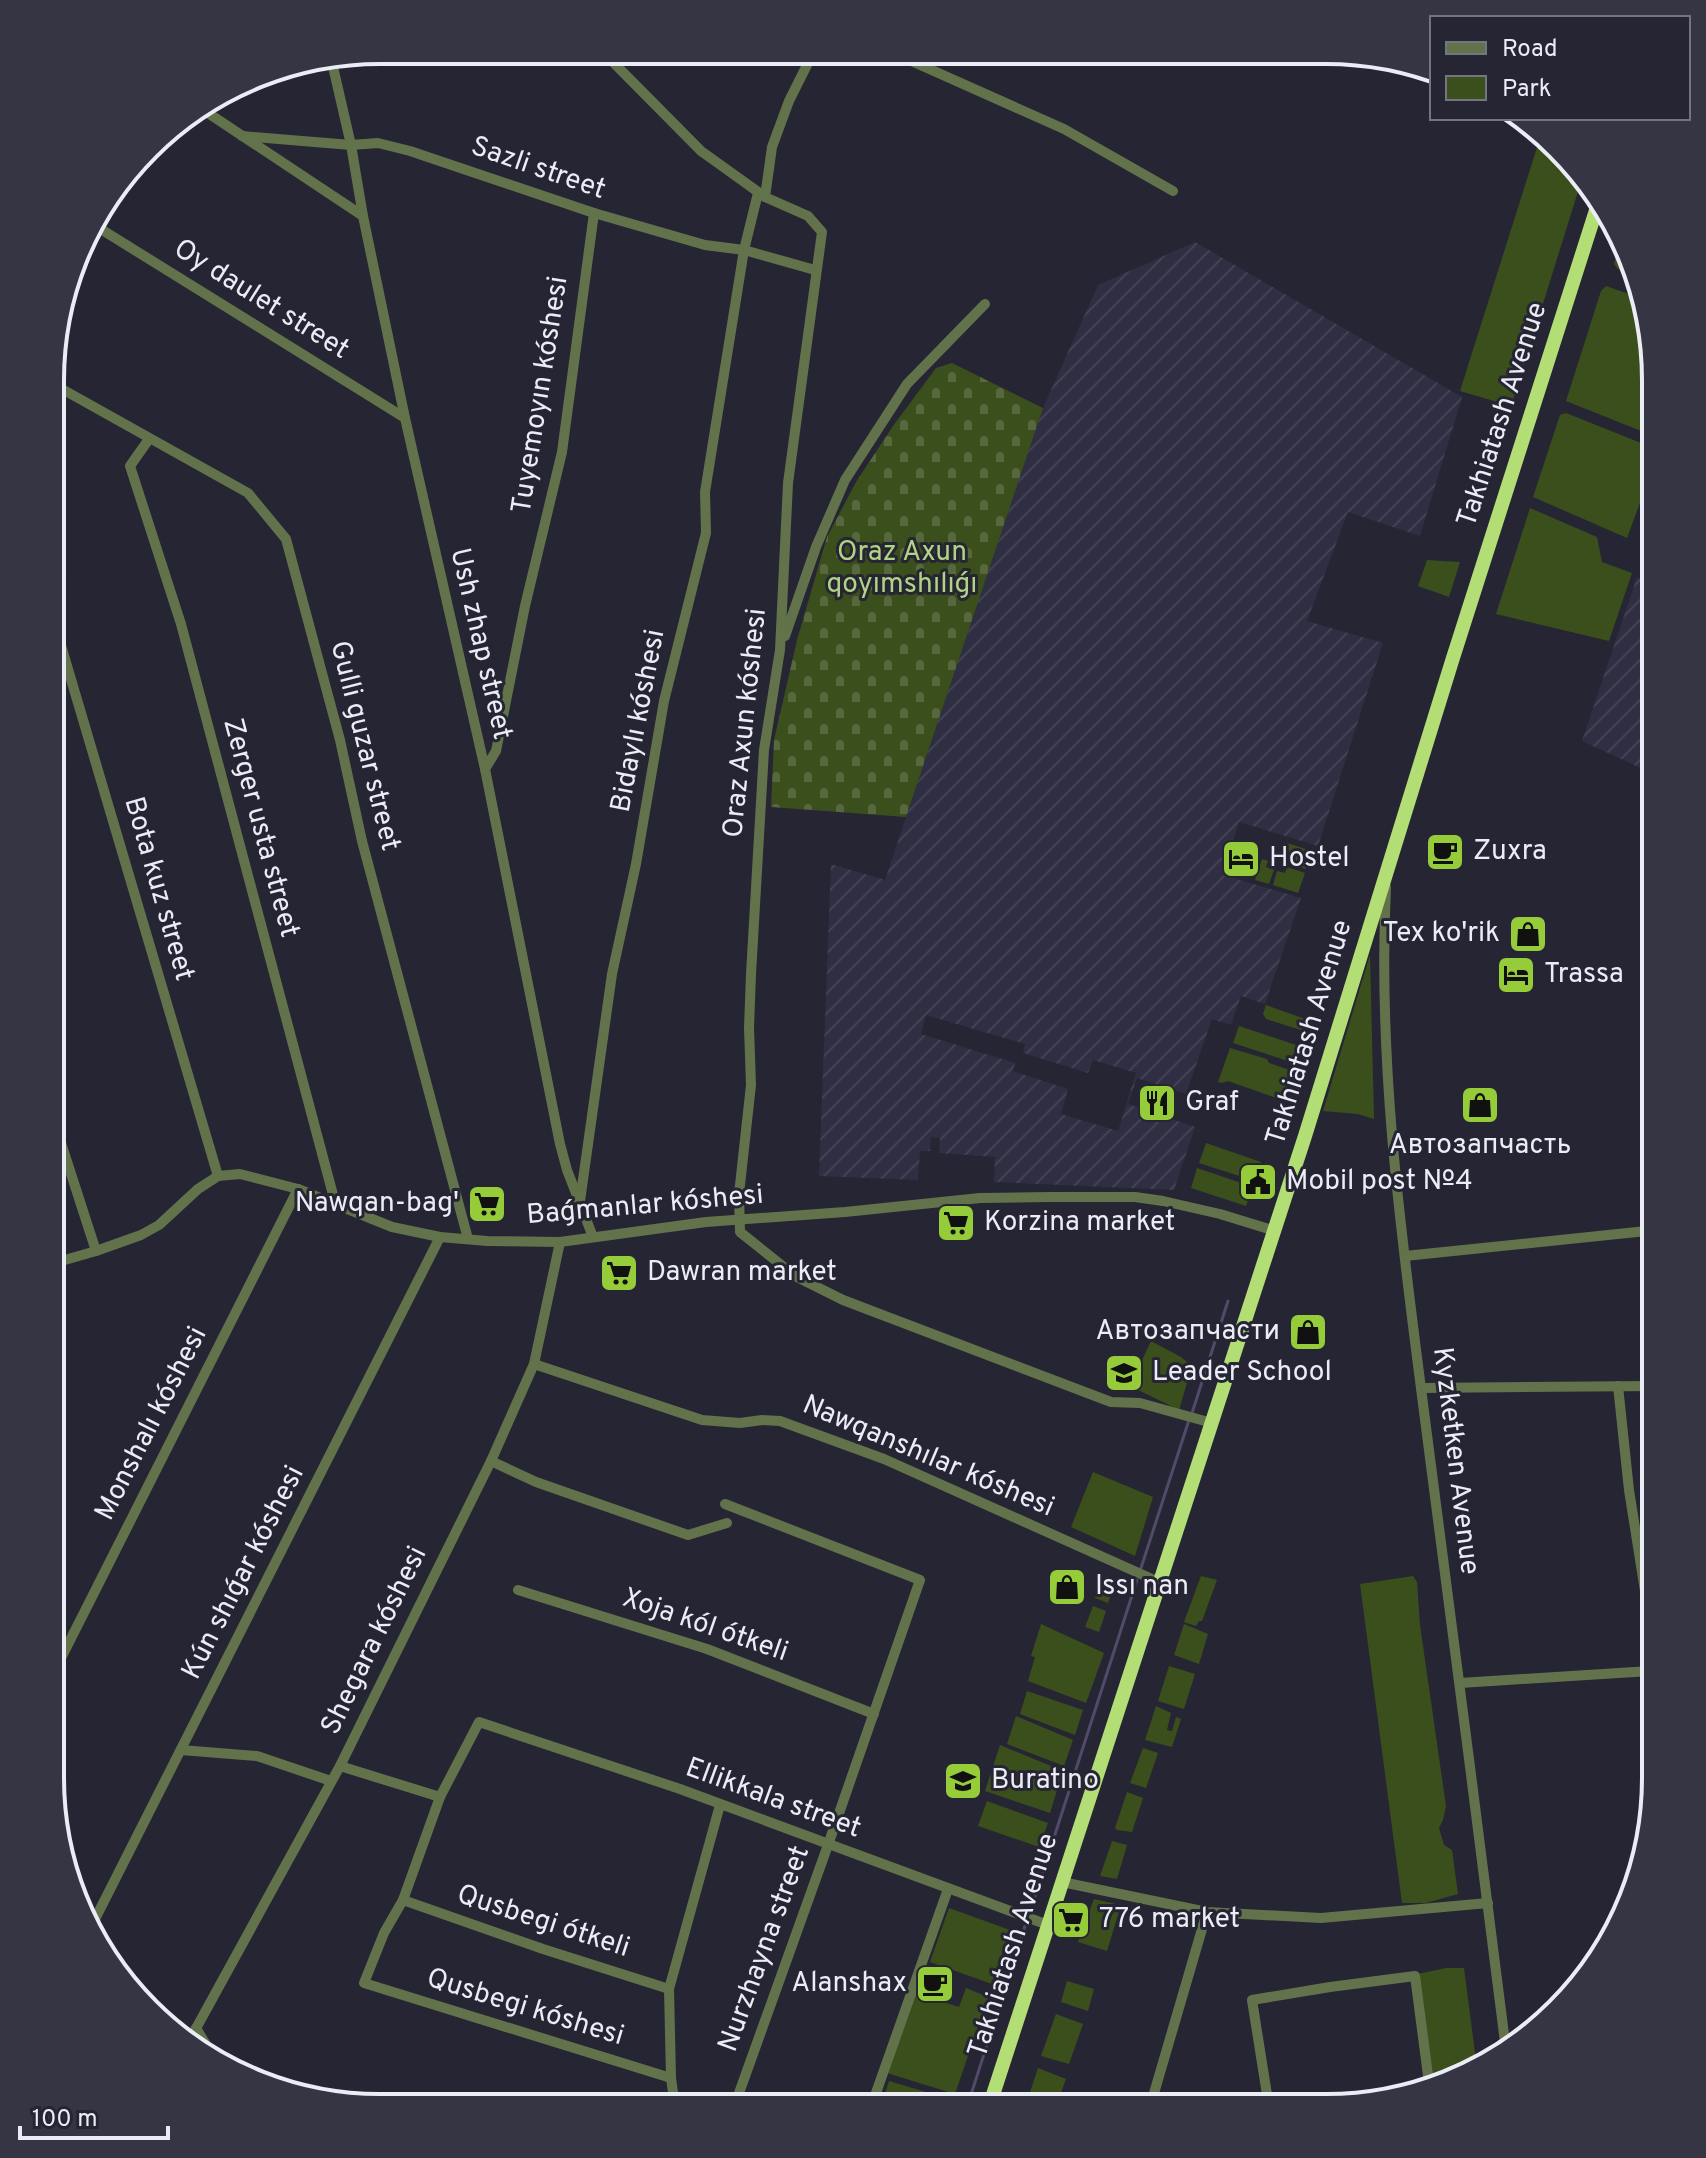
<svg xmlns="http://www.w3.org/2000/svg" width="1706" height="2158" font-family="Overpass,sans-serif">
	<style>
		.industrial { fill: url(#industrial-furrows); fill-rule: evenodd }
		.green { fill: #3b4f1d }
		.cemetery { fill: url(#cemetery-stones) }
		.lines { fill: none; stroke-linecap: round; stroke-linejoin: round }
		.stream { stroke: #514a6b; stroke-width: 3 }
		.minor { stroke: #62734b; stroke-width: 10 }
		.highway { stroke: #b3de76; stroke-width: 14 }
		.labels { text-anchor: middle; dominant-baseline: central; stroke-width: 6; stroke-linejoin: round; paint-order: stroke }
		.street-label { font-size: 28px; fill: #ececf6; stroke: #262533 }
		.park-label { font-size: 28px; fill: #b1d384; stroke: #262533 }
		.poi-label { font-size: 28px; fill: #ececf6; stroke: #262533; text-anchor: start }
		.rim { fill: none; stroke: #ececf6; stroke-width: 4 }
	</style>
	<defs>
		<pattern id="industrial-furrows" width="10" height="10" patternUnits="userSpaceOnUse" patternTransform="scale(2)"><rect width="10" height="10" fill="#2f2e42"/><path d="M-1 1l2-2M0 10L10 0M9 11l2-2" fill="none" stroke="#434255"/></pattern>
		<pattern id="cemetery-stones" width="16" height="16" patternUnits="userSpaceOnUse" patternTransform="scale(2)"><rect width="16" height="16" fill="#3b4f1d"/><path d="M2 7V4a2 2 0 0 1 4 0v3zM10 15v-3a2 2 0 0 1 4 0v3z" fill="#58683e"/></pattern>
	</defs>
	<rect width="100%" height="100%" fill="#262533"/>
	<g class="industrial">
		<path d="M1195,242L1462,397L1420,536L1348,512L1307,621L1383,643L1318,846L1239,822L1223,875L1301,898L1265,1004L1241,996L1231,1025L1212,1019L1186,1094L1137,1078L1128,1104L1195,1127L1174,1190L994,1182L995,1157L939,1153L940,1138L931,1137L930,1151H920L918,1180L819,1176L831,864L885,880L1043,408L1098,285ZM926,1015L1025,1044L1023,1053L1088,1073L1093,1060L1136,1073L1118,1131L1061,1114L1068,1089L1013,1071L1015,1063L921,1034Z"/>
		<polygon points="1637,577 1656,586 1656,775 1582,741"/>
	</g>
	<g class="green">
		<polygon points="1540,138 1581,182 1511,406 1460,391"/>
		<polygon points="1624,245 1637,276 1618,269 1614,264 1618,246"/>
		<polygon points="1606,286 1646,300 1656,379 1656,437 1566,401 1601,291"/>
		<polygon points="1566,413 1656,449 1656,459 1627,538 1533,497 1560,415"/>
		<polygon points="1530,508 1597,537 1602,562 1632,573 1609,641 1496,614"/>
		<polygon points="1427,560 1460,562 1449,597 1418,586"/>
		<polygon points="1287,843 1312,851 1306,869 1288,863 1290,857 1283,855"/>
		<polygon points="1262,859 1268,861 1266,867 1274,870 1269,884 1255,880"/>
		<polygon points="1287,867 1305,873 1298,893 1273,885 1277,871 1285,873"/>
		<polygon points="1370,955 1374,1119 1358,1114 1323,1111"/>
		<polygon points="1266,1005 1308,1020 1304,1031 1266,1019 1263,1014"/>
		<polygon points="1239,1026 1299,1046 1294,1063 1233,1043"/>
		<polygon points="1230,1048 1267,1059 1269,1063 1292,1071 1282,1100 1228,1081 1221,1083 1218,1082"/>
		<polygon points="1206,1143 1261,1162 1255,1181 1199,1163"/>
		<polygon points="1197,1168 1253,1187 1246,1206 1191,1188"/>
		<polygon points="1151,1341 1181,1357 1192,1366 1179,1410 1130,1386"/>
		<polygon points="1093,1472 1153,1497 1135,1556 1071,1527"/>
		<polygon points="1201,1576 1217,1580 1202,1621 1199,1621 1196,1626 1184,1622"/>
		<polygon points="1413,1576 1417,1582 1420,1625 1446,1806 1443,1820 1439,1828 1444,1845 1452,1850 1458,1894 1426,1903 1402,1903 1360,1584"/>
		<polygon points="1102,1578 1115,1583 1108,1603 1095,1598"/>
		<polygon points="1093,1606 1106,1611 1099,1632 1085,1627"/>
		<polygon points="1041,1624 1104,1653 1086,1703 1028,1681 1035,1657 1031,1656"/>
		<polygon points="1184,1624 1208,1634 1199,1664 1174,1655"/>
		<polygon points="1169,1666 1195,1674 1184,1709 1158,1701"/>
		<polygon points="1027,1691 1083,1710 1075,1735 1020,1714"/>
		<polygon points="1156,1706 1171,1713 1167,1730 1172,1731 1176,1717 1181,1719 1172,1747 1145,1740"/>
		<polygon points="1016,1716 1073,1740 1064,1766 1007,1744"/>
		<polygon points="1000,1745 1063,1771 1050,1813 985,1791"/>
		<polygon points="1143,1748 1158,1753 1146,1788 1130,1783"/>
		<polygon points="1127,1792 1143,1798 1132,1832 1117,1830 1115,1828"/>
		<polygon points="987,1801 1048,1823 1039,1847 978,1826"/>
		<polygon points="1112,1841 1127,1845 1117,1879 1100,1876"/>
		<polygon points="1094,1899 1121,1905 1107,1951 1078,1942"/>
		<polygon points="949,1908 1010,1930 992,1984 930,1962"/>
		<polygon points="1446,1968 1464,1968 1477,2068 1433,2081 1418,1974"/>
		<polygon points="1067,1981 1094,1989 1088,2011 1061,2002"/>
		<polygon points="966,1988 988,1997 955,2094 887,2073 916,1993 959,2007"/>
		<polygon points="1056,2014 1083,2024 1069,2064 1041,2056"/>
		<polygon points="1038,2068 1066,2079 1056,2107 1025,2107"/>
		<polygon points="889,2081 953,2100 951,2107 881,2107"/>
	</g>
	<polygon class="cemetery" points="952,363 1043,408 906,817 771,807 774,740 797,640 827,537 856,482 893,426 936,368"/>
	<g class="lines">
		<g class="stream">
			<polyline points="1192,1413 1228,1301"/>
			<polyline points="1141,1568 1189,1420"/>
			<polyline points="1030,1912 1137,1580"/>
			<polyline points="1005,1988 1026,1923"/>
			<polyline points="967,2107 1002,1998"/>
		</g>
		<g class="minor">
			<polyline points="602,51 701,151 765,197 808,216 822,232 788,483 780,650 764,750 751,974 749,1028 751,1085 739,1194 740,1232 795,1276 843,1300 1111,1402 1140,1403 1212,1423"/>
			<polyline points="889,51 1064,129 1173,191"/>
			<polyline points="331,58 351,145 363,216 405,418 485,769 560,1144 567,1170 593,1237"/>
			<polyline points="202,109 363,216"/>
			<polyline points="242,136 351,145 378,143 410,151 594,213 705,245 744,250 815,270"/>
			<polyline points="765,197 772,147 789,101 814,51"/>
			<polyline points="91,223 405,418"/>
			<polyline points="53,384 248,493 286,539 340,740 362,841 468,1239"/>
			<polyline points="149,439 130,466 181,624 336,1206"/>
			<polyline points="52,615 218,1176"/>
			<polyline points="785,636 816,547 845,480 907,384 985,304"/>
			<polyline points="485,769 496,751 525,606 562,452 594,213"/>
			<path d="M1386,887C1377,1068 1403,1248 1426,1427C1453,1635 1480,1842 1506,2050"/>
			<polyline points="51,1112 96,1251"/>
			<polyline points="580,1201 612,974 636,864 664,701 706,533 705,492 744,250 758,193"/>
			<polyline points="1405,1256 1656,1230"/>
			<polyline points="51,1264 96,1251 141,1235 159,1225 198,1189 218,1176 240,1174 298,1189 392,1227 440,1237 487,1241 560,1242 706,1222 845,1212 980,1198 1051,1197 1135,1197 1163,1201 1220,1214 1275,1231"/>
			<polyline points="534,1364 702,1420 740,1423 762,1420 780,1421 884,1459 1161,1583"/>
			<polyline points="1421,1388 1655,1386"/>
			<polyline points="491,1461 536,1482 688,1535 727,1523"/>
			<polyline points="51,1472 61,1507"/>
			<polyline points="725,1504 920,1580 828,1845 734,2107"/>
			<polyline points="518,1590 707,1649 874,1714"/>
			<polyline points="50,1680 298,1189"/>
			<polyline points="1460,1683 1650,1671 1648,1610 1629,1490 1618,1386"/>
			<polyline points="181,1750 257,1756 331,1781"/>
			<polyline points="340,1766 440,1797"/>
			<polyline points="1062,1882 1207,1912 1321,1918 1488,1903"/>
			<polyline points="403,1900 543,1949 669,1989"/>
			<polyline points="89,1931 440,1237"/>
			<polyline points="196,2028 217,2063"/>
			<polyline points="188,2043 340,1766 491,1461 534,1364 560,1242"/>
			<polyline points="671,2078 364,1983 384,1933 403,1900 440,1797 479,1722 680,1789 1048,1925"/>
			<polyline points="675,2107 671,2078 669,1989 720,1805"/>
			<polyline points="871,2107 948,1889"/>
			<polyline points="1150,2107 1207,1912"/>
			<polyline points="1269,2107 1252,2000 1330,1987 1415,1976 1429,2083"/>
		</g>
		<polyline class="highway" points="989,2107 1305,1136 1452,661 1599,201"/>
	</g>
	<defs>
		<symbol id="cafe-square" viewBox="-11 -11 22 22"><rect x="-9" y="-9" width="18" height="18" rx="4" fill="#96cc39" stroke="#262533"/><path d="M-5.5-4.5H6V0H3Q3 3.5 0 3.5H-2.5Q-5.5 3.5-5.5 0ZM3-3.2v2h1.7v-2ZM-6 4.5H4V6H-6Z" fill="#111"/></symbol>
		<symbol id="hotel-square" viewBox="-11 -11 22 22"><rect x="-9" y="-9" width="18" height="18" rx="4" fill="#96cc39" stroke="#262533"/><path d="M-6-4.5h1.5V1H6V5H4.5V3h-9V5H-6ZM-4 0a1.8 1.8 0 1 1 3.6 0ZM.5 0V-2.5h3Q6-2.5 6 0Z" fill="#111"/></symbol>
		<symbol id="shop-square" viewBox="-11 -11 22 22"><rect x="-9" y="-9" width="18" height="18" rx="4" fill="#96cc39" stroke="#262533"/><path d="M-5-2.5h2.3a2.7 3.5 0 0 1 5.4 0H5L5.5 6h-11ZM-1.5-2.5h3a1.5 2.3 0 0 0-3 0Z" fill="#111"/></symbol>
		<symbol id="restaurant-square" viewBox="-11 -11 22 22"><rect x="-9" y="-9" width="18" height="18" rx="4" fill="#96cc39" stroke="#262533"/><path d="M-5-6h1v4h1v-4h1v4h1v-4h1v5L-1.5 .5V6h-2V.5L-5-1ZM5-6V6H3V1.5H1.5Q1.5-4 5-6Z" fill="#111"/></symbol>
		<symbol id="civic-square" viewBox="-11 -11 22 22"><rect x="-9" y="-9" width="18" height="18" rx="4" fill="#96cc39" stroke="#262533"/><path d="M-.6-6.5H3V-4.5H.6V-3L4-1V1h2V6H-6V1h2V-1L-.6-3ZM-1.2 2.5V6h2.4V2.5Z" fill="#111"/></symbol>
		<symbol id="supermarket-square" viewBox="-11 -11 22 22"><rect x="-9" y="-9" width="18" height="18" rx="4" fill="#96cc39" stroke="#262533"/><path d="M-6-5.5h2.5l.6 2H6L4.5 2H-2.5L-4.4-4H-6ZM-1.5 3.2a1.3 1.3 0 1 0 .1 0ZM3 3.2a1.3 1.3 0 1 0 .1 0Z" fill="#111"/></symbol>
		<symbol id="school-square" viewBox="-11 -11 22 22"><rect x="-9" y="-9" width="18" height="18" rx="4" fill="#96cc39" stroke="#262533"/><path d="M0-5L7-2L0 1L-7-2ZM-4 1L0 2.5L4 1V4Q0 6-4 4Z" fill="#111"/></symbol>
	</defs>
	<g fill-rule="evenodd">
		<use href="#cafe-square" x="1423" y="830" width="44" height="44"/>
		<use href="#hotel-square" x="1219" y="837" width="44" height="44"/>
		<use href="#shop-square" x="1506" y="912" width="44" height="44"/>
		<use href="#hotel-square" x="1494" y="953" width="44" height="44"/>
		<use href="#restaurant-square" x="1135" y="1081" width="44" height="44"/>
		<use href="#shop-square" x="1458" y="1083" width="44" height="44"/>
		<use href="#civic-square" x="1236" y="1160" width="44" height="44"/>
		<use href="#supermarket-square" x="465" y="1182" width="44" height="44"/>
		<use href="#supermarket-square" x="934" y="1201" width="44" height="44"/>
		<use href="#supermarket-square" x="597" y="1251" width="44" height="44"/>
		<use href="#shop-square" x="1286" y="1310" width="44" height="44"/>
		<use href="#school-square" x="1102" y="1351" width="44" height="44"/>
		<use href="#shop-square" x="1045" y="1565" width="44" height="44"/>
		<use href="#school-square" x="941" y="1759" width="44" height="44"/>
		<use href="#supermarket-square" x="1049" y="1898" width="44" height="44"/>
		<use href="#cafe-square" x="913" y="1962" width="44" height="44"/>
	</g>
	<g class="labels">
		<g class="street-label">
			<text transform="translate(538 169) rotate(19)">Sazli street</text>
			<text transform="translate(261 300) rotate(32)">Oy daulet street</text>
			<text transform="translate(541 395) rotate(-81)">Tuyemoyın kóshesi</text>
			<text transform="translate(1503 415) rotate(-72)">Takhiatash Avenue</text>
			<text transform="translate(480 644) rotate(77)">Ush zhap street</text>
			<text transform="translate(639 721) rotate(-79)">Bidaylı kóshesi</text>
			<text transform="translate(746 723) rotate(-84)">Oraz Axun kóshesi</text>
			<text transform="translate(364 746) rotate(76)">Gulli guzar street</text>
			<text transform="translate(260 828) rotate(75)">Zerger usta street</text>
			<text transform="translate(158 889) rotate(74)">Bota kuz street</text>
			<text transform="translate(1310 1033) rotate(-73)">Takhiatash Avenue</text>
			<text transform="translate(645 1206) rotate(-5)">Baǵmanlar kóshesi</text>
			<text transform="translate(152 1424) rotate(-63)">Monshalı kóshesi</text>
			<text transform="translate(928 1457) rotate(23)">Nawqanshılar kóshesi</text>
			<text transform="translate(1455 1461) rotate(83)">Kyzketken Avenue</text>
			<text transform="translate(244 1573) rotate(-63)">Kún shıǵar kóshesi</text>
			<text transform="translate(705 1626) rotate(19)">Xoja kól ótkeli</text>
			<text transform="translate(375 1641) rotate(-64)">Shegara kóshesi</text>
			<text transform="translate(773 1799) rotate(20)">Ellikkala street</text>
			<text transform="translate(543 1922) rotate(18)">Qusbegi ótkeli</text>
			<text transform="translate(1014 1946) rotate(-72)">Takhiatash Avenue</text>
			<text transform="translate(765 1949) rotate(-70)">Nurzhayna street</text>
			<text transform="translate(525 2008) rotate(17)">Qusbegi kóshesi</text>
		</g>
		<g class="park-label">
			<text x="902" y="553">Oraz Axun<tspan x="902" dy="32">qoyımshılıǵı</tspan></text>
		</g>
		<g class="poi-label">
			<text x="1473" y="852">Zuxra</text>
			<text x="1269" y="859">Hostel</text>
			<text x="1500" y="934" text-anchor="end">Tex ko'rik</text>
			<text x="1544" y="975">Trassa</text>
			<text x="1185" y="1103">Graf</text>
			<text x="1480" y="1146" text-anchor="middle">Автозапчасть</text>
			<text x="1286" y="1182">Mobil post №4</text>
			<text x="459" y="1204" text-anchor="end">Nawqan-bag'</text>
			<text x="984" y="1223">Korzina market</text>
			<text x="647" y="1273">Dawran market</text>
			<text x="1280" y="1332" text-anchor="end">Автозапчасти</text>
			<text x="1152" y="1373">Leader School</text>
			<text x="1095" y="1587">Issı nan</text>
			<text x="991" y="1781">Buratino</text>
			<text x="1099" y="1920">776 market</text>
			<text x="907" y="1984" text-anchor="end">Alanshax</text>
		</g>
	</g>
	<path d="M0 0H1706V2158H0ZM380 64H1326A316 316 0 0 1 1642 380V1778A316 316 0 0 1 1326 2094H380A316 316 0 0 1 64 1778V380A316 316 0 0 1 380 64Z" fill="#363543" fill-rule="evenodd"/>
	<path class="rim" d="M380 64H1326A316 316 0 0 1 1642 380V1778A316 316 0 0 1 1326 2094H380A316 316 0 0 1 64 1778V380A316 316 0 0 1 380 64Z"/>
	<rect x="1430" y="16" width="260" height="104" fill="#262533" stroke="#757581" stroke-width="2"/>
	<rect x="1446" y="42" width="40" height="12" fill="#62734b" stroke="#757581" stroke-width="2"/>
	<text x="1502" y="56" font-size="24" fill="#ececf6">Road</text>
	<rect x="1446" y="76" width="40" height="24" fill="#3b4f1d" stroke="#757581" stroke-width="2"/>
	<text x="1502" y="96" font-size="24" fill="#ececf6">Park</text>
	<path d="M20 2126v12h148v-12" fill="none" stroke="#ececf6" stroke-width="4"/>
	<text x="32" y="2126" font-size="24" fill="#ececf6" stroke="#262533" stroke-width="6" paint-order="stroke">100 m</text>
</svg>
